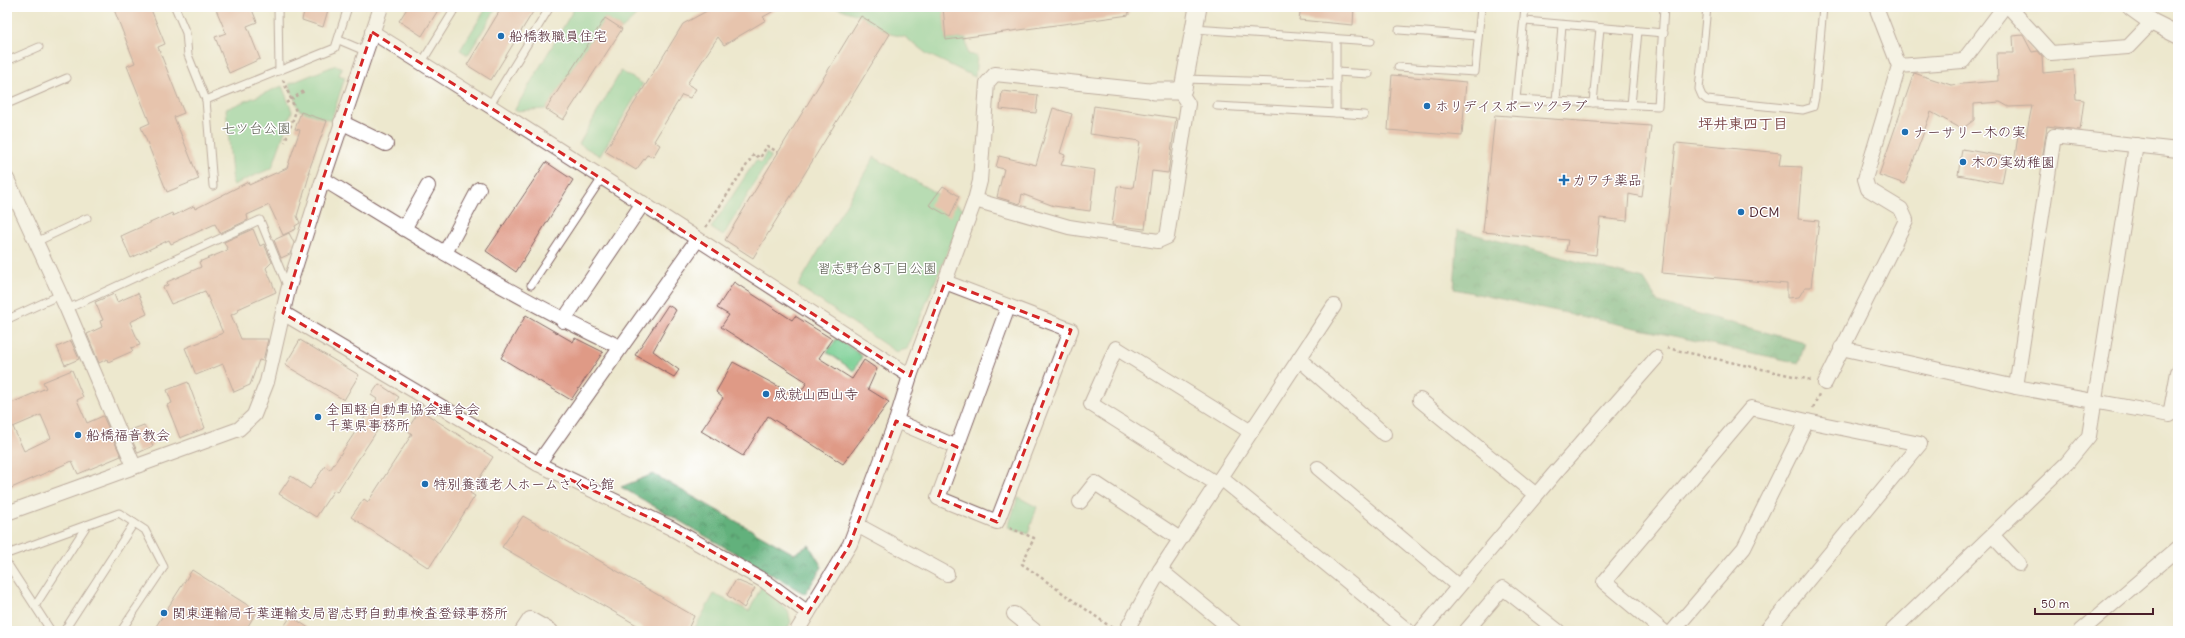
<svg xmlns="http://www.w3.org/2000/svg" width="2185" height="638" font-family="Delius,'Klee One',sans-serif">
	<style>
		.green { fill: #78ce92; stroke: #61765e }
		.forest { fill: url(#forest-crowns); stroke: #566854 }
		.building { fill: #df9a86; fill-rule: evenodd }
		.lines { fill: none; stroke-linecap: round; stroke-linejoin: round }
		.service-casing { stroke: #836564; stroke-width: 9 }
		.minor-casing { stroke: #836564; stroke-width: 16 }
		.tertiary-casing { stroke: #836564; stroke-width: 19 }
		.path { stroke: #836564; stroke-width: 2.5; stroke-dasharray: 3 3; stroke-linecap: butt }
		.service { stroke: #fff; stroke-width: 7 }
		.minor { stroke: #fff; stroke-width: 14 }
		.tertiary { stroke: #fff; stroke-width: 17 }
		.marked { fill: none; stroke: #d62828; stroke-width: 3; stroke-dasharray: 8 5; stroke-linejoin: round }
		.poi-dot { fill: #1f6fb2; stroke: #fff; stroke-width: 1.5 }
		.labels { text-anchor: middle; dominant-baseline: central; stroke-width: 3; stroke-linejoin: round; paint-order: stroke }
		.poi-label { font-size: 14px; fill: #4a1f2b; stroke: #fff; text-anchor: start }
		.park-label { font-size: 14px; fill: #5a5c4f; stroke: #fff }
		.neighbourhood-label { font-size: 15px; font-weight: bold; fill: #7e4a4b; stroke: #fff }
	</style>
	<defs>
		<pattern id="forest-crowns" width="20" height="18" patternUnits="userSpaceOnUse"><rect width="20" height="18" fill="#62b17c"/><path d="M2 6a3 3 0 1 1 6 0M12 15a3 3 0 1 1 6 0" fill="none" stroke="#538f66"/></pattern>
	</defs>
	<rect width="100%" height="100%" fill="#fff"/>
	<filter id="ink" filterUnits="userSpaceOnUse"><feTurbulence type="fractalNoise" baseFrequency=".025" numOctaves="2"/><feDisplacementMap in="SourceGraphic" scale="8" xChannelSelector="R" yChannelSelector="G"/><feConvolveMatrix kernelMatrix="1 2 1 2 8 2 1 2 1" color-interpolation-filters="sRGB"/></filter>
	<filter id="wash" filterUnits="userSpaceOnUse"><feTurbulence type="fractalNoise" baseFrequency=".012" numOctaves="4" result="noise"/><feDisplacementMap in="SourceGraphic" scale="16" xChannelSelector="R" yChannelSelector="G"/><feGaussianBlur stdDeviation="0.9" result="paint"/><feColorMatrix in="noise" values="0 0 0 0 0 0 0 0 0 0 0 0 0 0 0 0 0 1.4 0 .05"/><feComposite in="paint" operator="in"/></filter>
	<g filter="url(#wash)">
		<rect width="100%" height="100%" fill="#ede8ce"/>
		<g class="green">
			<polygon points="487,7 497,7 468,55 460,50"/>
			<polygon points="575,7 639,7 635,17 622,29 605,18 546,109 514,111"/>
			<polygon points="835,7 943,7 946,40 966,38 968,54 977,56 975,77 927,54 905,37 890,34 861,16"/>
			<polygon points="336,65 342,68 339,75 345,77 331,121 299,110 289,84"/>
			<polygon points="621,71 643,84 600,156 579,144"/>
			<polygon points="282,86 292,111 272,168 233,185 226,109"/>
			<polygon points="766,153 771,156 723,236 711,228 756,160 761,163"/>
			<polygon points="874,157 965,210 907,349 896,352 798,286"/>
			<polygon points="837,338 862,356 854,371 827,352"/>
			<polygon points="1018,497 1037,507 1028,534 1008,527"/>
			<polygon points="761,587 788,611 791,622 786,631 693,631 714,594 749,611"/>
		</g>
		<g class="forest">
			<polygon points="1458,230 1644,279 1659,303 1805,343 1799,363 1454,289"/>
			<polygon points="653,474 794,554 809,545 822,567 805,594 621,487"/>
		</g>
		<g id="blocks">
			<g class="building">
				<polygon points="113,7 150,7 165,44 158,47 184,113 174,117 199,179 167,192 141,127 150,123 127,66 135,63"/>
				<polygon points="215,7 251,7 257,22 247,26 260,59 229,73 215,37 226,33"/>
				<polygon points="305,7 319,7 328,10 323,27 302,20"/>
				<polygon points="408,7 440,7 422,36 399,21"/>
				<polygon points="502,7 536,7 491,80 467,65"/>
				<polygon points="714,7 781,7 763,17 766,20 724,45 718,37 687,84 696,89 690,98 682,95 654,141 660,145 653,157 647,155 636,170 605,151 683,24"/>
				<polygon points="943,7 1128,7 1129,15 946,40"/>
				<polygon points="1301,7 1354,7 1353,25 1299,20"/>
				<polygon points="861,16 890,34 753,258 725,240"/>
				<polygon points="605,18 622,29 563,120 546,109"/>
				<polygon points="2023,35 2032,52 2038,51 2042,56 2043,73 2074,70 2076,99 2084,100 2080,130 2047,126 2042,161 2015,157 2018,135 2026,136 2032,106 2009,107 2000,102 1974,104 1974,120 1962,129 1931,112 1905,184 1879,175 1914,73 1951,85 1998,81 1997,53 2014,53 2013,36"/>
				<polygon points="1392,75 1466,82 1462,136 1388,130"/>
				<polygon points="1002,91 1038,95 1036,113 1000,109"/>
				<polygon points="1094,106 1176,118 1168,173 1152,171 1145,229 1112,225 1117,186 1133,188 1140,141 1090,134"/>
				<polygon points="1053,108 1072,114 1060,153 1065,155 1061,165 1095,170 1090,211 1054,206 1022,194 1020,204 997,197 1004,169 996,167 999,156 1036,165"/>
				<polygon points="301,112 327,121 308,173 310,173 297,216 300,223 295,226 296,229 283,235 269,205 247,215 248,220 220,233 215,224 171,244 169,240 131,258 121,236 172,213 173,216 194,206 195,209 248,182 249,185 287,168 300,130 295,129"/>
				<polygon points="1495,115 1651,126 1642,197 1629,194 1627,221 1600,218 1596,255 1566,251 1568,240 1483,232"/>
				<polygon points="1676,143 1781,153 1779,166 1802,167 1798,219 1819,221 1811,287 1805,287 1799,297 1787,298 1787,284 1662,273"/>
				<polygon points="1962,149 2007,157 2002,183 1958,175"/>
				<polygon points="546,162 573,180 516,272 486,251"/>
				<polygon points="943,186 959,196 950,217 929,205"/>
				<polygon points="253,229 260,246 264,244 272,262 266,268 276,292 238,309 239,311 231,315 241,339 268,339 263,361 259,360 250,385 234,392 223,364 196,375 185,348 223,333 205,291 171,304 163,287 168,285 167,282 201,267 199,262 228,250 224,242"/>
				<polygon points="289,233 294,243 290,254 281,258 274,240"/>
				<polygon points="734,282 792,320 795,316 832,339 819,358 852,379 864,360 877,369 868,389 889,402 843,464 768,416 743,456 701,431 723,398 716,392 733,362 798,397 807,382 721,327 729,315 717,308"/>
				<polygon points="138,293 147,314 130,322 140,345 131,348 133,351 108,362 107,359 99,363 87,334 102,327 100,321 103,320 95,302 114,294 117,302"/>
				<polygon points="668,305 676,310 653,351 679,370 674,377 635,355"/>
				<polygon points="526,315 573,342 575,338 603,352 571,400 501,358"/>
				<polygon points="300,340 359,375 344,400 285,365"/>
				<polygon points="71,341 79,359 65,365 57,347"/>
				<path d="M72,370L83,397L77,400L87,423L103,416L121,456L78,474L72,461L7,490V405L46,388L43,382ZM41,415L51,438L24,451L13,427Z"/>
				<polygon points="188,382 205,428 180,438 167,405 172,403 167,390"/>
				<polygon points="379,384 399,397 337,492 334,490 316,517 279,494 291,476 310,489 325,466 330,470 377,399 371,395"/>
				<polygon points="420,410 493,457 470,493 475,496 429,568 351,517 364,499 368,502 412,434 407,430"/>
				<polygon points="144,425 153,446 138,453 128,431"/>
				<polygon points="523,516 694,616 687,631 647,631 502,547"/>
				<polygon points="192,570 257,611 245,631 153,631"/>
				<polygon points="736,580 755,588 744,608 727,595"/>
				<polygon points="291,616 313,631 281,631"/>
			</g>
		</g>
	</g>
	<g filter="url(#ink)">
		<use href="#blocks" fill-opacity="0" stroke="#836564" stroke-width="1"/>
		<g class="lines">
			<defs>
				<g id="service">
					<polyline points="175,7 186,33 188,55 206,100 213,186"/>
					<polyline points="278,7 279,71"/>
					<polyline points="1525,7 1516,99 1658,106 1664,7"/>
					<polyline points="1707,7 1699,89 1702,96 1707,100 1803,110 1813,107 1815,97 1823,7"/>
					<polyline points="1525,21 1664,33"/>
					<polyline points="1194,29 1371,41"/>
					<polyline points="1399,30 1478,36"/>
					<polyline points="339,40 365,51"/>
					<polyline points="7,61 39,47"/>
					<polyline points="422,62 456,7"/>
					<polyline points="1398,67 1475,72 1481,7"/>
					<polyline points="1336,72 1369,74"/>
					<polyline points="1185,79 1336,84"/>
					<polyline points="206,100 335,48 348,7"/>
					<polyline points="1556,101 1562,25"/>
					<polyline points="1593,103 1600,28"/>
					<polyline points="7,104 67,78"/>
					<polyline points="490,105 550,7"/>
					<polyline points="1631,105 1638,31"/>
					<polyline points="1217,106 1336,113 1336,39"/>
					<polyline points="1336,113 1364,115"/>
					<polyline points="36,242 87,218"/>
					<polyline points="531,285 602,178"/>
					<polyline points="67,309 260,220 288,288"/>
					<polyline points="8,319 60,295"/>
					<polyline points="7,554 119,513 145,530 164,567 121,631"/>
					<polyline points="7,563 51,631"/>
					<polyline points="35,606 87,525"/>
					<polyline points="64,631 134,523"/>
				</g>
				<g id="minor">
					<polyline points="2009,7 2051,53 2128,47 2152,22"/>
					<path d="M372,32C553,144 731,261 910,376"/>
					<polyline points="1899,66 1963,61 2004,7"/>
					<polyline points="341,122 386,144"/>
					<polyline points="7,179 67,309 134,466"/>
					<path d="M323,179C419,238 516,299 620,347"/>
					<polyline points="975,200 1069,227 1158,241 1167,237 1188,104 1179,90"/>
					<polyline points="404,229 428,186"/>
					<polyline points="445,253 479,189"/>
					<polyline points="945,282 1071,330 997,522 938,498 1008,307"/>
					<polyline points="283,313 538,464 671,528 766,582 808,613"/>
					<polyline points="563,321 643,203"/>
					<polyline points="1841,348 2016,387 2170,415 2178,372"/>
					<polyline points="1299,359 1384,434"/>
					<polyline points="1825,383 1906,220 1901,209 1868,189 1865,179 1899,66 1876,7"/>
					<polyline points="2016,387 2054,136 2178,150"/>
					<polyline points="1420,400 1536,495"/>
					<polyline points="896,421 957,447"/>
					<polyline points="538,464 697,240"/>
					<polyline points="1318,468 1458,586"/>
					<polyline points="1221,478 1408,631"/>
					<polyline points="1217,484 1091,404 1116,348 1251,432"/>
					<polyline points="1080,502 1095,483 1180,539"/>
					<polyline points="7,513 239,429 254,415 267,382 288,290 323,179 381,7"/>
					<polyline points="857,525 947,574"/>
					<polyline points="1993,536 2019,564"/>
					<polyline points="1160,570 1234,631"/>
					<polyline points="1014,614 1035,631"/>
					<polyline points="522,631 530,619 551,631"/>
					<polyline points="797,631 850,544 896,421 910,376 975,200 980,181 987,83 995,74 1154,91"/>
					<polyline points="1126,631 1160,570 1334,306"/>
					<polyline points="1421,631 1554,474 1656,358"/>
					<polyline points="1466,631 1503,588 1558,631"/>
					<polyline points="1663,631 1604,582 1751,408 1807,421 1920,444 1766,631"/>
					<polyline points="1673,631 1744,548 1807,421"/>
					<polyline points="1892,631 2067,463 2089,436 2136,145"/>
					<polyline points="2081,631 2178,548"/>
				</g>
				<g id="tertiary">
					<polyline points="2131,7 2152,22 2178,35"/>
					<polyline points="1154,91 1176,91 1183,89 1198,7"/>
				</g>
			</defs>
			<use href="#service" class="service-casing"/>
			<use href="#minor" class="minor-casing"/>
			<use href="#tertiary" class="tertiary-casing"/>
			<g class="path">
				<polyline points="283,80 296,111 285,142"/>
				<polyline points="286,103 304,91"/>
				<polyline points="706,227 754,154 760,158 767,146 778,152"/>
				<polyline points="1667,348 1811,380"/>
				<polyline points="1813,408 1819,394"/>
				<polyline points="1010,528 1034,538 1022,564 1112,628"/>
			</g>
			<use href="#service" class="service"/>
			<use href="#minor" class="minor"/>
			<use href="#tertiary" class="tertiary"/>
		</g>
	</g>
	<path d="M0 0H2185V638H0ZM372,32L910,376L945,282L1071,330L997,522L938,498L957,447L896,421L850,544L808,613L766,582L671,528L538,464L283,313L323,179Z" fill="#ede8ce" fill-opacity=".55" fill-rule="evenodd"/>
	<path class="marked" d="M372,32L910,376L945,282L1071,330L997,522L938,498L957,447L896,421L850,544L808,613L766,582L671,528L538,464L283,313L323,179Z"/>
	<g class="poi-dot">
		<circle cx="501" cy="36" r="4"/>
		<circle cx="1427" cy="106" r="4"/>
		<circle cx="1905" cy="132" r="4"/>
		<circle cx="1963" cy="162" r="4"/>
		<path d="M1562 174h4v4h4v4h-4v4h-4v-4h-4v-4h4z"/>
		<circle cx="1741" cy="212" r="4"/>
		<circle cx="766" cy="394" r="4"/>
		<circle cx="318" cy="417" r="4"/>
		<circle cx="78" cy="435" r="4"/>
		<circle cx="425" cy="484" r="4"/>
		<circle cx="164" cy="613" r="4"/>
	</g>
	<g class="labels">
		<g class="poi-label">
			<text x="509" y="36">船橋教職員住宅</text>
			<text x="1435" y="106">ホリデイスポーツクラブ</text>
			<text x="1913" y="132">ナーサリー木の実</text>
			<text x="1971" y="162">木の実幼稚園</text>
			<text x="1572" y="180">カワチ薬品</text>
			<text x="1749" y="212">DCM</text>
			<text x="774" y="394">成就山西山寺</text>
			<text x="326" y="409">全国軽自動車協会連合会<tspan x="326" dy="16">千葉県事務所</tspan></text>
			<text x="86" y="435">船橋福音教会</text>
			<text x="433" y="484">特別養護老人ホームさくら館</text>
			<text x="172" y="613">関東運輸局千葉運輸支局習志野自動車検査登録事務所</text>
		</g>
		<g class="park-label">
			<text x="256" y="128">七ツ台公園</text>
			<text x="877" y="268">習志野台8丁目公園</text>
		</g>
		<g class="neighbourhood-label">
			<text x="1743" y="123">坪井東四丁目</text>
		</g>
	</g>
	<rect width="2185" height="638" fill="none" stroke="#fff" stroke-width="24"/>
	<path d="M2035 608v6h118v-6" fill="none" stroke="#4a1f2b" stroke-width="2"/>
	<text x="2041" y="608" font-size="12" fill="#4a1f2b" stroke="#ffffff" stroke-width="3" paint-order="stroke">50 m</text>
</svg>
